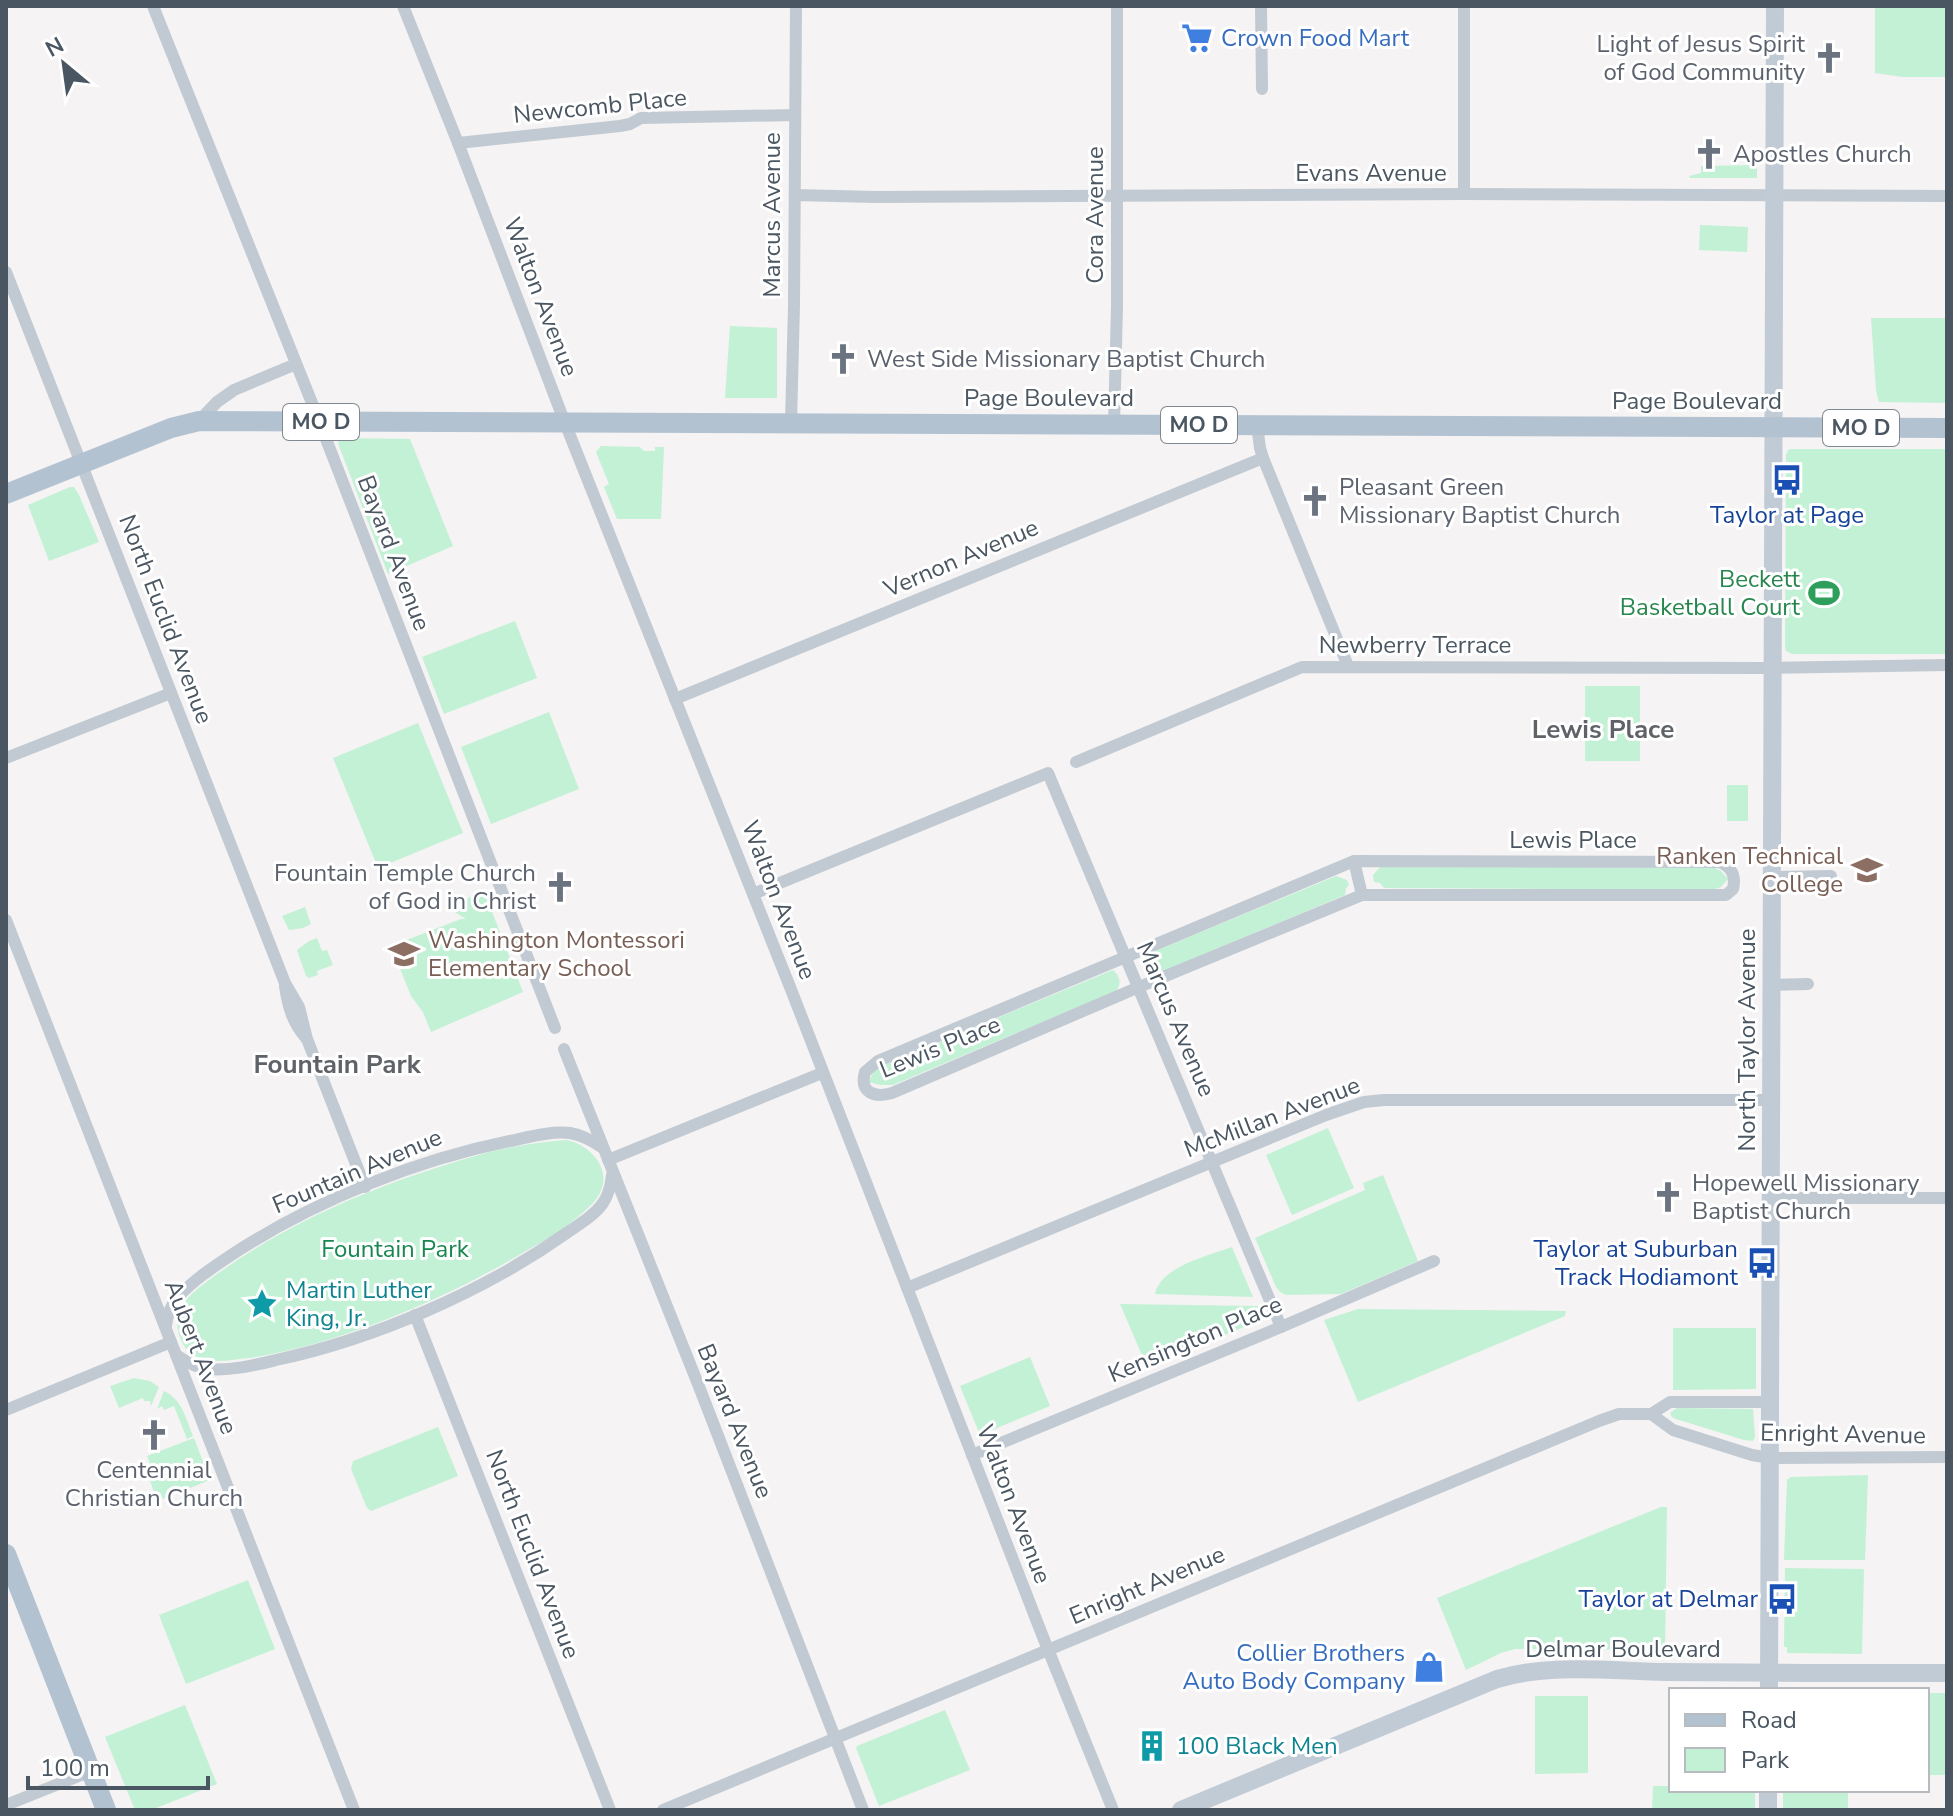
<svg xmlns="http://www.w3.org/2000/svg" width="1953" height="1816" font-family="'Nunito Sans',sans-serif">
	<style>
		.green { fill: #c3f1d5 }
		.lines { fill: none; stroke-linecap: round; stroke-linejoin: round }
		.street { stroke: #c1cad2; stroke-width: 12 }
		.secondary { stroke: #c1cbd6; stroke-width: 18 }
		.primary { stroke: #b3c2d1; stroke-width: 20 }
		.labels { text-anchor: middle; dominant-baseline: central; stroke-width: 6; stroke-linejoin: round; paint-order: stroke }
		.shield { fill: #fff; stroke: #808990; stroke-width: 2 }
		.shield-label { font-size: 22px; font-weight: bold; fill: #4a5661 }
		.shop-label { font-size: 24px; fill: #366cbe; stroke: #fff; text-anchor: start }
		.worship-label { font-size: 24px; fill: #5b616d; stroke: #fff; text-anchor: start }
		.street-label { font-size: 24px; fill: #4a5661; stroke: #fff }
		.transit-label { font-size: 24px; fill: #164399; stroke: #fff; text-anchor: end }
		.leisure-label { font-size: 24px; fill: #27864d; stroke: #fff; text-anchor: end }
		.education-label { font-size: 24px; fill: #785e54; stroke: #fff; text-anchor: end }
		.park-label { font-size: 24px; fill: #17864f; stroke: #fff }
		.culture-label { font-size: 24px; fill: #0d838f; stroke: #fff; text-anchor: start }
		.neighbourhood-label { font-size: 26px; font-weight: bold; fill: #5f6368; stroke: #fff }
	</style>
	<rect width="100%" height="100%" fill="#f5f3f3"/>
	<g class="green">
		<polygon points="1875,6 1947,6 1947,77 1903,77 1875,73"/>
		<polygon points="1757,165 1757,178 1690,178 1689,176 1701,173 1701,166"/>
		<polygon points="1700,225 1748,227 1747,252 1699,250"/>
		<polygon points="1871,318 1947,318 1947,403 1879,402 1876,391"/>
		<polygon points="730,326 777,328 777,398 725,398"/>
		<polygon points="344,438 410,439 453,546 388,574 339,446 338,441"/>
		<polygon points="601,446 640,447 644,451 655,451 655,447 664,447 661,519 617,519 604,487 609,484 596,452"/>
		<polygon points="1791,449 1947,449 1947,654 1792,654 1786,651 1785,647 1786,455 1788,450"/>
		<polygon points="70,487 74,487 79,495 99,542 49,561 28,505"/>
		<polygon points="515,621 537,678 444,714 422,657"/>
		<rect x="1585" y="686" width="55" height="75"/>
		<polygon points="549,712 579,789 491,824 461,747"/>
		<polygon points="418,723 463,833 378,868 333,758"/>
		<rect x="1727" y="785" width="21" height="36"/>
		<polygon points="1381,866 1715,868 1721,871 1728,879 1721,887 1712,890 1384,888 1380,883 1374,882 1373,875"/>
		<polygon points="1336,876 1347,880 1349,885 1346,888 1345,895 1154,975 1149,972 1144,959 1146,955"/>
		<polygon points="484,891 523,992 431,1032 423,1012 411,996 391,946 461,919 466,919 453,911 453,905"/>
		<polygon points="305,907 311,924 303,928 289,930 282,916"/>
		<polygon points="317,938 322,951 327,950 333,965 317,971 318,975 309,978 306,976 297,950 309,941"/>
		<path d="M1113,970C1120,976 1122,984 1116,991L893,1085H880L868,1082L876,1068Z"/>
		<polygon points="1328,1128 1354,1188 1292,1215 1266,1155"/>
		<path d="M567,1140C596,1147 617,1177 593,1203C574,1223 548,1239 524,1252C447,1298 339,1345 249,1358C236,1359 220,1363 207,1360C197,1358 188,1353 183,1344C177,1333 175,1320 180,1309C188,1294 206,1282 220,1272C294,1219 384,1182 472,1157C502,1148 535,1142 567,1140Z"/>
		<polygon points="1383,1175 1418,1261 1341,1294 1286,1295 1280,1292 1276,1287 1255,1238 1365,1190 1363,1183"/>
		<path d="M1232,1247L1253,1297L1155,1294C1161,1266 1208,1256 1232,1247Z"/>
		<polygon points="1120,1304 1258,1306 1261,1320 1147,1367"/>
		<polygon points="1358,1309 1566,1311 1565,1316 1358,1402 1324,1320"/>
		<polygon points="1673,1328 1756,1328 1756,1389 1673,1390"/>
		<polygon points="1030,1357 1050,1406 980,1435 960,1386"/>
		<polygon points="134,1378 150,1381 159,1387 151,1406 150,1401 144,1401 143,1398 119,1408 110,1386"/>
		<path d="M164,1391C182,1399 186,1419 193,1436L187,1439L174,1406L164,1410L162,1406L157,1409Z"/>
		<polygon points="1677,1408 1753,1409 1755,1437 1753,1441 1744,1440 1676,1419 1672,1417 1670,1413"/>
		<polygon points="438,1427 458,1476 371,1511 367,1508 351,1469 353,1461"/>
		<polygon points="194,1438 210,1480 157,1501 145,1466 150,1464 147,1456"/>
		<polygon points="1868,1475 1865,1560 1784,1560 1787,1480 1791,1477"/>
		<polygon points="1661,1507 1667,1507 1665,1650 1515,1649 1501,1653 1466,1670 1437,1598"/>
		<polygon points="1785,1568 1864,1569 1862,1654 1787,1653 1787,1647 1784,1647"/>
		<polygon points="248,1580 275,1649 186,1684 159,1615"/>
		<rect x="1927" y="1693" width="20" height="82"/>
		<polygon points="1535,1696 1588,1696 1588,1773 1535,1774"/>
		<polygon points="185,1705 217,1784 151,1810 135,1810 105,1737"/>
		<polygon points="945,1710 970,1770 879,1806 856,1748 857,1746"/>
		<polygon points="1653,1786 1671,1786 1671,1790 1755,1790 1755,1810 1652,1810"/>
		<rect x="1783" y="1790" width="65" height="20"/>
	</g>
	<g class="lines">
		<g class="street">
			<polyline points="153,6 312,403 555,1028"/>
			<polyline points="403,6 458,143 565,423 792,992 1043,1637 1113,1810"/>
			<polyline points="1261,6 1262,89"/>
			<polyline points="1464,6 1464,194"/>
			<polyline points="458,143 620,126 630,124 641,118 795,115"/>
			<polyline points="795,195 876,197 1464,194 1947,196"/>
			<polyline points="6,272 285,983 299,1007 307,1039 365,1187"/>
			<polyline points="199,421 217,402 234,390 296,364"/>
			<polyline points="791,423 794,305 796,6"/>
			<polyline points="1114,425 1117,306 1117,6"/>
			<polyline points="1257,425 1260,448 1263,458 1348,666"/>
			<polyline points="675,699 1263,458"/>
			<polyline points="6,758 171,693"/>
			<polyline points="1076,762 1302,667 1763,668 1947,665"/>
			<path d="M1354,861L1719,862C1732,867 1736,876 1733,889L1726,895H1362L1139,987L892,1093C875,1098 859,1093 865,1072L878,1061Z"/>
			<polyline points="1354,861 1362,895"/>
			<polyline points="1772,877 1831,876"/>
			<polyline points="753,894 1048,773 1281,1327"/>
			<polyline points="6,920 354,1810"/>
			<polyline points="1772,985 1808,984"/>
			<path d="M285,986C288,1006 292,1022 306,1038"/>
			<polyline points="564,1049 698,1384 863,1810"/>
			<polyline points="608,1160 822,1073"/>
			<polyline points="1771,1198 1947,1198"/>
			<polyline points="907,1288 1326,1115 1364,1102 1384,1100 1771,1100"/>
			<polyline points="415,1315 610,1810"/>
			<path d="M166,1326C167,1316 170,1307 177,1298C194,1279 218,1264 239,1250C319,1199 417,1160 510,1141C529,1137 551,1131 570,1133C582,1135 593,1141 603,1148"/>
			<path d="M176,1355C186,1362 197,1368 209,1369C231,1371 255,1365 276,1360C374,1339 483,1292 565,1234C578,1225 594,1216 603,1203C609,1194 611,1185 612,1175"/>
			<polyline points="6,1410 171,1342"/>
			<polyline points="1651,1414 1673,1430 1752,1455 1770,1458 1947,1457"/>
			<polyline points="972,1455 1281,1327 1434,1261"/>
			<polyline points="6,1805 91,1771"/>
			<polyline points="663,1810 1599,1421 1619,1414 1651,1414 1670,1402 1770,1402"/>
		</g>
		<g class="secondary">
			<polyline points="1769,1690 1775,6"/>
			<polyline points="1768,1790 1768,1810"/>
			<path d="M1181,1810L1497,1679C1551,1663 1610,1671 1666,1672C1760,1673 1853,1673 1947,1673"/>
		</g>
		<g class="primary">
			<polyline points="6,494 171,428 199,421 1947,428"/>
			<polyline points="6,1554 106,1810"/>
		</g>
	</g>
	<defs>
		<symbol id="supermarket-bare" viewBox="-9 -9 18 18"><path d="M-6-5.5h2.5l.6 2H6L4.5 2H-2.5L-4.4-4H-6ZM-1.5 3.2a1.3 1.3 0 1 0 .1 0ZM3 3.2a1.3 1.3 0 1 0 .1 0Z" fill="#3f7fe0" stroke="#fff" stroke-width="2.5" paint-order="stroke"/></symbol>
		<symbol id="church-bare" viewBox="-9 -9 18 18"><path d="M-1.2-6h2.4v3.5h3.3v2.4h-3.3V6h-2.4V-.1h-3.3v-2.4h3.3Z" fill="#6b7280" stroke="#fff" stroke-width="2.5" paint-order="stroke"/></symbol>
		<symbol id="bus-bare" viewBox="-9 -9 18 18"><path d="M-5-6H5V4H4V6H2V4H-2V6H-4V4H-5ZM-3.5-4V0h7V-4ZM-3.5 1.2v1.5H-2V1.2ZM2 1.2v1.5H3.5V1.2Z" fill="#1a4fb4" stroke="#fff" stroke-width="2.5" paint-order="stroke"/></symbol>
		<symbol id="stadium-bare" viewBox="-9 -9 18 18"><path d="M0-5a6.5 5 0 1 0 0 10a6.5 5 0 1 0 0-10ZM-3.5-1.8h7v3.6h-7Z" fill="#2e9e5b" stroke="#fff" stroke-width="2.5" paint-order="stroke"/></symbol>
		<symbol id="university-bare" viewBox="-9 -9 18 18"><path d="M0-5L7-2L0 1L-7-2ZM-4 1L0 2.5L4 1V4Q0 6-4 4Z" fill="#8d6e63" stroke="#fff" stroke-width="2.5" paint-order="stroke"/></symbol>
		<symbol id="school-bare" viewBox="-9 -9 18 18"><path d="M0-5L7-2L0 1L-7-2ZM-4 1L0 2.5L4 1V4Q0 6-4 4Z" fill="#8d6e63" stroke="#fff" stroke-width="2.5" paint-order="stroke"/></symbol>
		<symbol id="sight-bare" viewBox="-9 -9 18 18"><path d="M0-6L1.8-2.2L6-1.7L2.9 1.2L3.7 5.4L0 3.3L-3.7 5.4L-2.9 1.2L-6-1.7L-1.8-2.2Z" fill="#0f9aa8" stroke="#fff" stroke-width="2.5" paint-order="stroke"/></symbol>
		<symbol id="shop-bare" viewBox="-9 -9 18 18"><path d="M-5-2.5h2.3a2.7 3.5 0 0 1 5.4 0H5L5.5 6h-11ZM-1.5-2.5h3a1.5 2.3 0 0 0-3 0Z" fill="#3f7fe0" stroke="#fff" stroke-width="2.5" paint-order="stroke"/></symbol>
		<symbol id="building-bare" viewBox="-9 -9 18 18"><path d="M-4-6H4V6H1V3H-1V6H-4ZM-2.5-4.3h1.7v1.8h-1.7ZM.8-4.3h1.7v1.8H.8ZM-2.5-1h1.7V.8h-1.7ZM.8-1h1.7V.8H.8Z" fill="#0f9aa8" stroke="#fff" stroke-width="2.5" paint-order="stroke"/></symbol>
	</defs>
	<g fill-rule="evenodd">
		<use href="#supermarket-bare" x="1175" y="16" width="44" height="44"/>
		<use href="#church-bare" x="1807" y="36" width="44" height="44"/>
		<use href="#church-bare" x="1687" y="132" width="44" height="44"/>
		<use href="#church-bare" x="821" y="337" width="44" height="44"/>
		<use href="#bus-bare" x="1765" y="458" width="44" height="44"/>
		<use href="#church-bare" x="1293" y="479" width="44" height="44"/>
		<use href="#stadium-bare" x="1802" y="571" width="44" height="44"/>
		<use href="#university-bare" x="1845" y="848" width="44" height="44"/>
		<use href="#church-bare" x="538" y="865" width="44" height="44"/>
		<use href="#school-bare" x="382" y="932" width="44" height="44"/>
		<use href="#church-bare" x="1646" y="1175" width="44" height="44"/>
		<use href="#bus-bare" x="1740" y="1241" width="44" height="44"/>
		<use href="#sight-bare" x="240" y="1282" width="44" height="44"/>
		<use href="#church-bare" x="132" y="1413" width="44" height="44"/>
		<use href="#bus-bare" x="1760" y="1577" width="44" height="44"/>
		<use href="#shop-bare" x="1407" y="1645" width="44" height="44"/>
		<use href="#building-bare" x="1130" y="1724" width="44" height="44"/>
	</g>
	<g class="labels">
		<g class="shield">
			<rect x="283" y="404" width="76" height="36" rx="6"/>
			<rect x="1161" y="407" width="76" height="36" rx="6"/>
			<rect x="1823" y="410" width="76" height="36" rx="6"/>
		</g>
		<g class="shield-label">
			<text x="321" y="422">MO D</text>
			<text x="1199" y="425">MO D</text>
			<text x="1861" y="428">MO D</text>
		</g>
		<g class="shop-label">
			<text x="1221" y="38">Crown Food Mart</text>
			<text x="1405" y="1653" text-anchor="end">Collier Brothers<tspan x="1405" dy="28">Auto Body Company</tspan></text>
		</g>
		<g class="worship-label">
			<text x="1805" y="44" text-anchor="end">Light of Jesus Spirit<tspan x="1805" dy="28">of God Community</tspan></text>
			<text x="1733" y="154">Apostles Church</text>
			<text x="867" y="359">West Side Missionary Baptist Church</text>
			<text x="1339" y="487">Pleasant Green<tspan x="1339" dy="28">Missionary Baptist Church</tspan></text>
			<text x="536" y="873" text-anchor="end">Fountain Temple Church<tspan x="536" dy="28">of God in Christ</tspan></text>
			<text x="1692" y="1183">Hopewell Missionary<tspan x="1692" dy="28">Baptist Church</tspan></text>
			<text x="154" y="1470" text-anchor="middle">Centennial<tspan x="154" dy="28">Christian Church</tspan></text>
		</g>
		<g class="street-label">
			<text transform="translate(600 106) rotate(-6)">Newcomb Place</text>
			<text x="1371" y="173">Evans Avenue</text>
			<text transform="translate(772 215) rotate(-90)">Marcus Avenue</text>
			<text transform="translate(1095 215) rotate(-90)">Cora Avenue</text>
			<text transform="translate(541 297) rotate(69)">Walton Avenue</text>
			<text x="1049" y="398">Page Boulevard</text>
			<text x="1697" y="401">Page Boulevard</text>
			<text transform="translate(394 553) rotate(69)">Bayard Avenue</text>
			<text transform="translate(961 558) rotate(-23)">Vernon Avenue</text>
			<text transform="translate(166 619) rotate(69)">North Euclid Avenue</text>
			<text x="1415" y="645">Newberry Terrace</text>
			<text x="1573" y="840">Lewis Place</text>
			<text transform="translate(779 900) rotate(69)">Walton Avenue</text>
			<text transform="translate(1176 1019) rotate(67)">Marcus Avenue</text>
			<text transform="translate(1747 1040) rotate(-90)">North Taylor Avenue</text>
			<text transform="translate(940 1047) rotate(-22)">Lewis Place</text>
			<text transform="translate(1272 1117) rotate(-21)">McMillan Avenue</text>
			<text transform="translate(357 1171) rotate(-23)">Fountain Avenue</text>
			<text transform="translate(1195 1339) rotate(-23)">Kensington Place</text>
			<text transform="translate(201 1357) rotate(69)">Aubert Avenue</text>
			<text transform="translate(735 1421) rotate(68)">Bayard Avenue</text>
			<text transform="translate(1843 1434) rotate(1)">Enright Avenue</text>
			<text transform="translate(1014 1504) rotate(69)">Walton Avenue</text>
			<text transform="translate(533 1554) rotate(69)">North Euclid Avenue</text>
			<text transform="translate(1147 1585) rotate(-23)">Enright Avenue</text>
			<text x="1623" y="1649">Delmar Boulevard</text>
		</g>
		<g class="transit-label">
			<text x="1787" y="515" text-anchor="middle">Taylor at Page</text>
			<text x="1738" y="1249">Taylor at Suburban<tspan x="1738" dy="28">Track Hodiamont</tspan></text>
			<text x="1758" y="1599">Taylor at Delmar</text>
		</g>
		<g class="leisure-label">
			<text x="1800" y="579">Beckett<tspan x="1800" dy="28">Basketball Court</tspan></text>
		</g>
		<g class="education-label">
			<text x="1843" y="856">Ranken Technical<tspan x="1843" dy="28">College</tspan></text>
			<text x="428" y="940" text-anchor="start">Washington Montessori<tspan x="428" dy="28">Elementary School</tspan></text>
		</g>
		<g class="park-label">
			<text x="395" y="1249">Fountain Park</text>
		</g>
		<g class="culture-label">
			<text x="286" y="1290">Martin Luther<tspan x="286" dy="28">King, Jr.</tspan></text>
			<text x="1176" y="1746">100 Black Men</text>
		</g>
		<g class="neighbourhood-label">
			<text x="1603" y="729">Lewis Place</text>
			<text x="337" y="1064">Fountain Park</text>
		</g>
	</g>
	<rect width="1953" height="1816" fill="none" stroke="#4a5661" stroke-width="16"/>
	<rect x="1669" y="1688" width="260" height="104" fill="#ffffff" stroke="#b7bbc0" stroke-width="2"/>
	<rect x="1685" y="1714" width="40" height="12" fill="#b3c2d1" stroke="#b7bbc0" stroke-width="2"/>
	<text x="1741" y="1728" font-size="24" fill="#4a5661">Road</text>
	<rect x="1685" y="1748" width="40" height="24" fill="#c3f1d5" stroke="#b7bbc0" stroke-width="2"/>
	<text x="1741" y="1768" font-size="24" fill="#4a5661">Park</text>
	<g transform="translate(64 64) rotate(331)" stroke="#ffffff" stroke-width="6" paint-order="stroke">
	<path d="M0-6L14 30L0 20L-14 30Z" fill="#4a5661"/>
	<text y="-12" font-size="22" font-weight="bold" text-anchor="middle" fill="#4a5661">N</text>
	</g>
	<path d="M28 1776v12h180v-12" fill="none" stroke="#4a5661" stroke-width="4"/>
	<text x="40" y="1776" font-size="24" fill="#4a5661" stroke="#ffffff" stroke-width="6" paint-order="stroke">100 m</text>
</svg>
